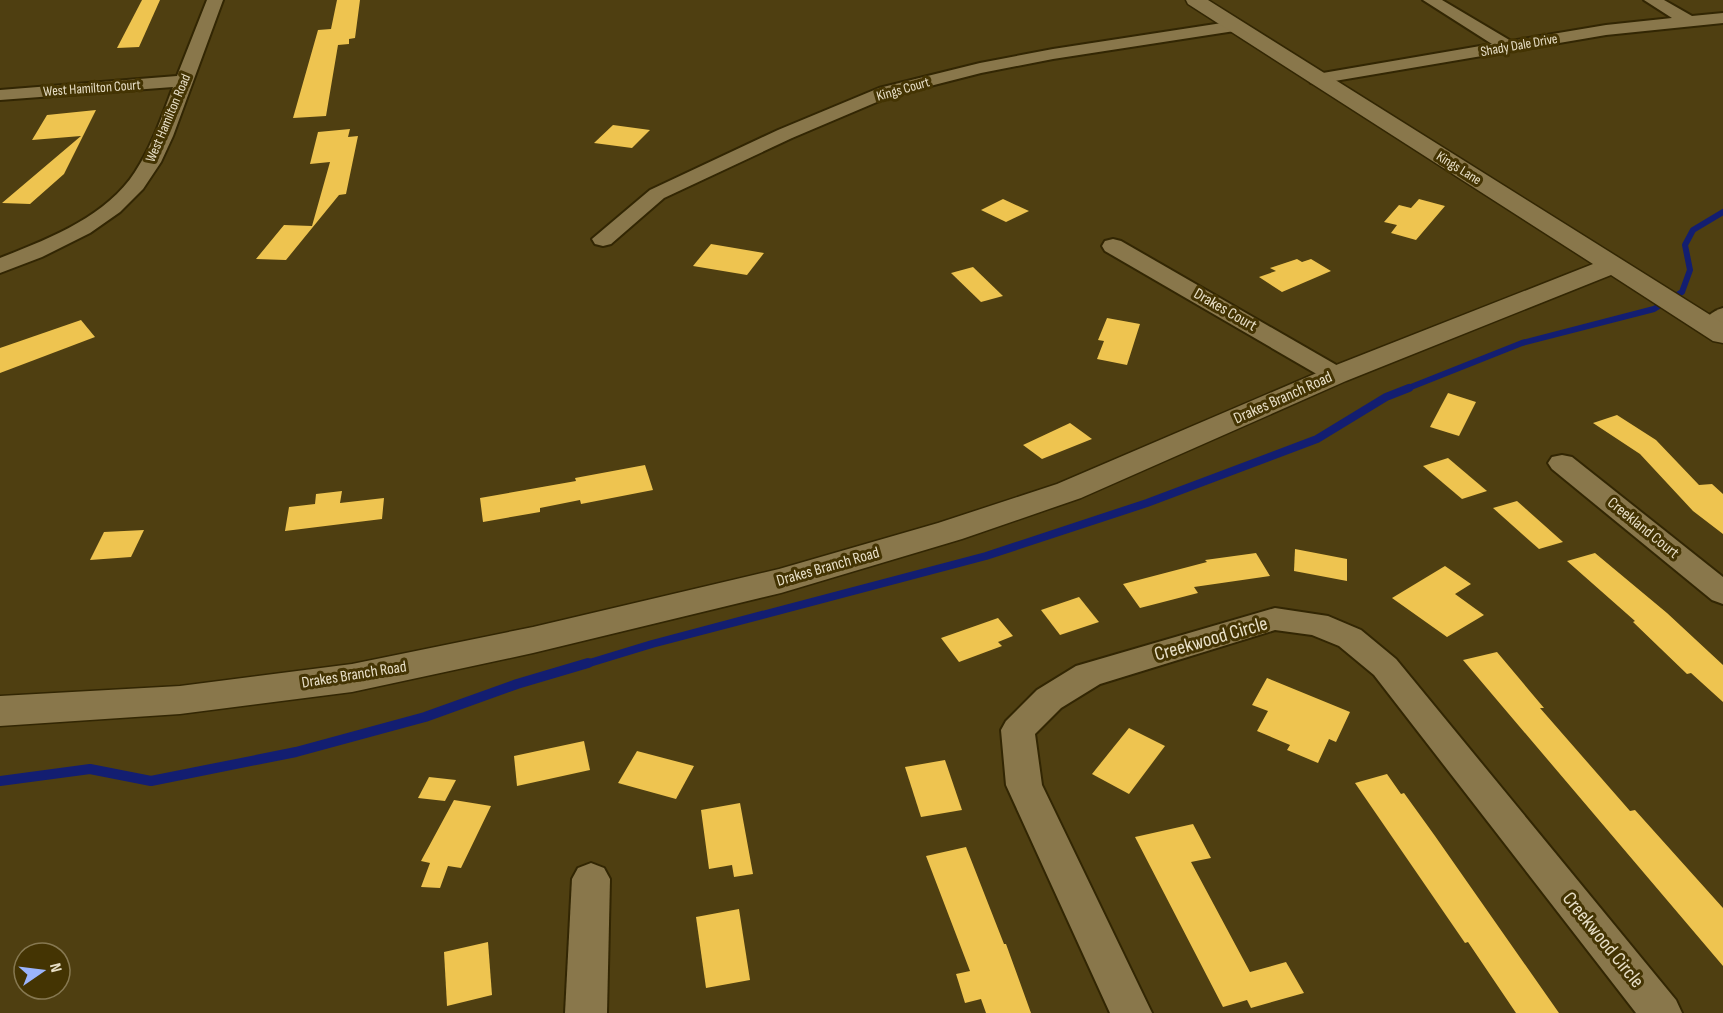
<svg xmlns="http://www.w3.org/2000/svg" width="1723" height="1013" font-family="'Sofia Sans Condensed',sans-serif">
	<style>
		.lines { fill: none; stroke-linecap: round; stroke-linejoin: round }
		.stream-far2 { stroke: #131e71; stroke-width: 6 }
		.stream-far1 { stroke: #131e71; stroke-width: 8 }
		.stream { stroke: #131e71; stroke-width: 10 }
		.building { fill: #eec450 }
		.minor-casing { stroke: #322603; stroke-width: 4 }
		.tertiary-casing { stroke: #322603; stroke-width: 3 }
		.minor { fill: #89774b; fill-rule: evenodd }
		.tertiary { fill: #89774b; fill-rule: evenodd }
		.labels { text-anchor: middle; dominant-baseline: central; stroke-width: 6; stroke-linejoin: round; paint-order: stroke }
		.far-street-label { font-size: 14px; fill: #e8dfc7; stroke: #443403 }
		.street-label { font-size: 16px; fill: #e8dfc7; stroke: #443403 }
		.near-street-label { font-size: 20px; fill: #e8dfc7; stroke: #443403 }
	</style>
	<rect width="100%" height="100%" fill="#4f3f11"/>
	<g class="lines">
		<polyline class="stream-far2" points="1406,389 1522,343 1654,309 1682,292 1690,270 1685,245 1693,230 1723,212"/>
		<polyline class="stream-far1" points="583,665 652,644 986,556 1147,503 1317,439 1386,397 1409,388"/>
		<polyline class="stream" points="0,781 90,769 151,781 296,752 425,717 517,684 588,663"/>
	</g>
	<g class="building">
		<polygon points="142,0 160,0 139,47 117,48"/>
		<polygon points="337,0 360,0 355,38 349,39 349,44 338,45 326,116 293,118 318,30 331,29"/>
		<polygon points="96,110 64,174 30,204 2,203 81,136 32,140 47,115"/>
		<polygon points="613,125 650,130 632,148 594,143"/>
		<polygon points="350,129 348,137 358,136 346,194 339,195 286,260 256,259 284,225 312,226 330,162 310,164 318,132"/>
		<polygon points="1003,199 1029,211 1006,222 981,210"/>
		<polygon points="1419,199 1445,206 1416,240 1391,233 1397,225 1384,222 1399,205 1411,208"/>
		<polygon points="711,244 764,253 747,275 693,266"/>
		<polygon points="1297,259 1302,262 1311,259 1331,271 1282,292 1259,277 1276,271 1270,268"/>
		<polygon points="973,267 1003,296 981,302 951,273"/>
		<polygon points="1107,318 1140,324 1127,365 1097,359 1104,341 1098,340"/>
		<polygon points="81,320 95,337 0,373 0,348"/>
		<polygon points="1448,393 1476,402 1459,436 1430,427"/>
		<polygon points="1617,415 1656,440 1699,485 1712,484 1723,494 1723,534 1693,511 1640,454 1593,423"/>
		<polygon points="1070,423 1092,439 1042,459 1023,445"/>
		<polygon points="1448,458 1487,491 1462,499 1423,466"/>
		<polygon points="645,465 653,490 581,504 580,500 540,508 540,512 483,522 480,498 576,481 575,478"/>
		<polygon points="342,491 340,503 384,498 382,519 285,531 289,507 315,504 316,494"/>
		<polygon points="1517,501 1563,542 1539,549 1493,508"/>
		<polygon points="144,530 131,557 90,560 104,532"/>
		<polygon points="1295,549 1347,559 1347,581 1294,571"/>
		<polygon points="1256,553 1270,576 1194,587 1198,593 1140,608 1123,584 1207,562 1205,560"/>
		<polygon points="1595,553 1667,613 1723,665 1723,702 1691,673 1687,674 1633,622 1635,621 1567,561"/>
		<polygon points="1445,566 1471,584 1455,594 1484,615 1447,637 1392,598"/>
		<polygon points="1079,597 1099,622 1060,635 1041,610"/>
		<polygon points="998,618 1013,636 998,642 1002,646 959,662 941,638"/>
		<polygon points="1497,652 1544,708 1540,708 1630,811 1635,810 1723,908 1723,966 1463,660"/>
		<polygon points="1267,678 1350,712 1336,742 1329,739 1318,763 1287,750 1290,745 1257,731 1268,711 1252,705"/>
		<polygon points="1129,728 1165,746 1129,794 1092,774"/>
		<polygon points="584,741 590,770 517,786 514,756"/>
		<polygon points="637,751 694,766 676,799 618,783"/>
		<polygon points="945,760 962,810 921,817 905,767"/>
		<polygon points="1387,774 1401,794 1404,793 1435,836 1559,1013 1516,1013 1468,942 1465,943 1355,783"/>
		<polygon points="429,777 456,780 445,801 418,798"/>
		<polygon points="454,800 491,806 461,868 448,866 440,888 421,887 430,863 421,861"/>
		<polygon points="740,803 753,874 734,877 732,865 709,869 701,810"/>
		<polygon points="1193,824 1211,858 1191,862 1250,972 1286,962 1304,993 1251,1008 1247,1000 1223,1007 1135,837"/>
		<polygon points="966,847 1004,944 1006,944 1031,1013 986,1013 981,999 965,1003 956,974 970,971 926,856"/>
		<polygon points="739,909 750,980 706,988 696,917"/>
		<polygon points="488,942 492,995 447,1006 444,952"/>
	</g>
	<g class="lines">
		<defs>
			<g id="minor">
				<path d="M207,0H223L173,136L161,162L143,189L120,212L90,233L42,257L0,273V258C48,239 106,217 135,172C152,146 162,116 173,87L0,100V90L177,76Z"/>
				<polygon points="1423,0 1442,0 1511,41 1606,25 1672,18 1644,0 1664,0 1692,16 1723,13 1723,23 1606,35 1317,84 1311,83 1308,79 1311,75 1317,74 1492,44"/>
				<polygon points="1235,21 1243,26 1241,30 1053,59 981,73 891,96 792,138 664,198 611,244 603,246 595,244 592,239 650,190 778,130 879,88 980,63 1053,49"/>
				<polygon points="1113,239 1121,241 1345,370 1349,375 1345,380 1336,383 1327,380 1105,251 1102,246 1105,241"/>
				<path d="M1723,308V329L1711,334L1703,332L1699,327C1705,318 1712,311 1723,308Z"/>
				<polygon points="1562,455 1572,457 1723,577 1723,604 1712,600 1552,469 1548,463 1552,457"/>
				<polygon points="1275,608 1328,616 1361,630 1396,659 1676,1000 1682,1013 1636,1013 1374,675 1339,646 1312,635 1275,630 1100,684 1061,708 1035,734 1042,785 1152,1013 1110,1013 1006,785 1001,730 1006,721 1037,690 1076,666"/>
				<polygon points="591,863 604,868 610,879 607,1013 565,1013 572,879 578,868"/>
			</g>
			<polygon id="tertiary" points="1186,0 1208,0 1723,323 1723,343 1713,341 1611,275 1346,381 1081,498 962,539 781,593 533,653 352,692 180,714 0,726 0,696 180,686 352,664 533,627 779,569 938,523 1057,484 1326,369 1593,264 1188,4"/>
		</defs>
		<use href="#minor" class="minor-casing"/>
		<use href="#tertiary" class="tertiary-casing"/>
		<use href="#minor" class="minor"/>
		<use href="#tertiary" class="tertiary"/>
	</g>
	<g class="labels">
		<g class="far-street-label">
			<text transform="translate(1519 45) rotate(-10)">Shady Dale Drive</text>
			<text transform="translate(92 88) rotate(-4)">West Hamilton Court</text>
			<text transform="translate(903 89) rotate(-16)">Kings Court</text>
			<text transform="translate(168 118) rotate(-67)">West Hamilton Road</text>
			<text transform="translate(1459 168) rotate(32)">Kings Lane</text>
		</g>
		<g class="street-label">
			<text transform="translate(1225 310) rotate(30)">Drakes Court</text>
			<text transform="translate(1283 398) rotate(-24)">Drakes Branch Road</text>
			<text transform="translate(1643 528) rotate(39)">Creekland Court</text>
			<text transform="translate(828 567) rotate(-16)">Drakes Branch Road</text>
			<text transform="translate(354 675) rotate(-9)">Drakes Branch Road</text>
		</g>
		<g class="near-street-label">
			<text transform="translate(1211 639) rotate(-16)">Creekwood Circle</text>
			<text transform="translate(1603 940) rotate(51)">Creekwood Circle</text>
		</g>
	</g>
	<g transform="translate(42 971) rotate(76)"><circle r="28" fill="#443403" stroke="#867851" stroke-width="1.5"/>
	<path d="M0-4.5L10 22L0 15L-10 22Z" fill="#9bb4fd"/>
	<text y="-9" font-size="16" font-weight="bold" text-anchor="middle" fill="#e8dfc7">N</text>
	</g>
</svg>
